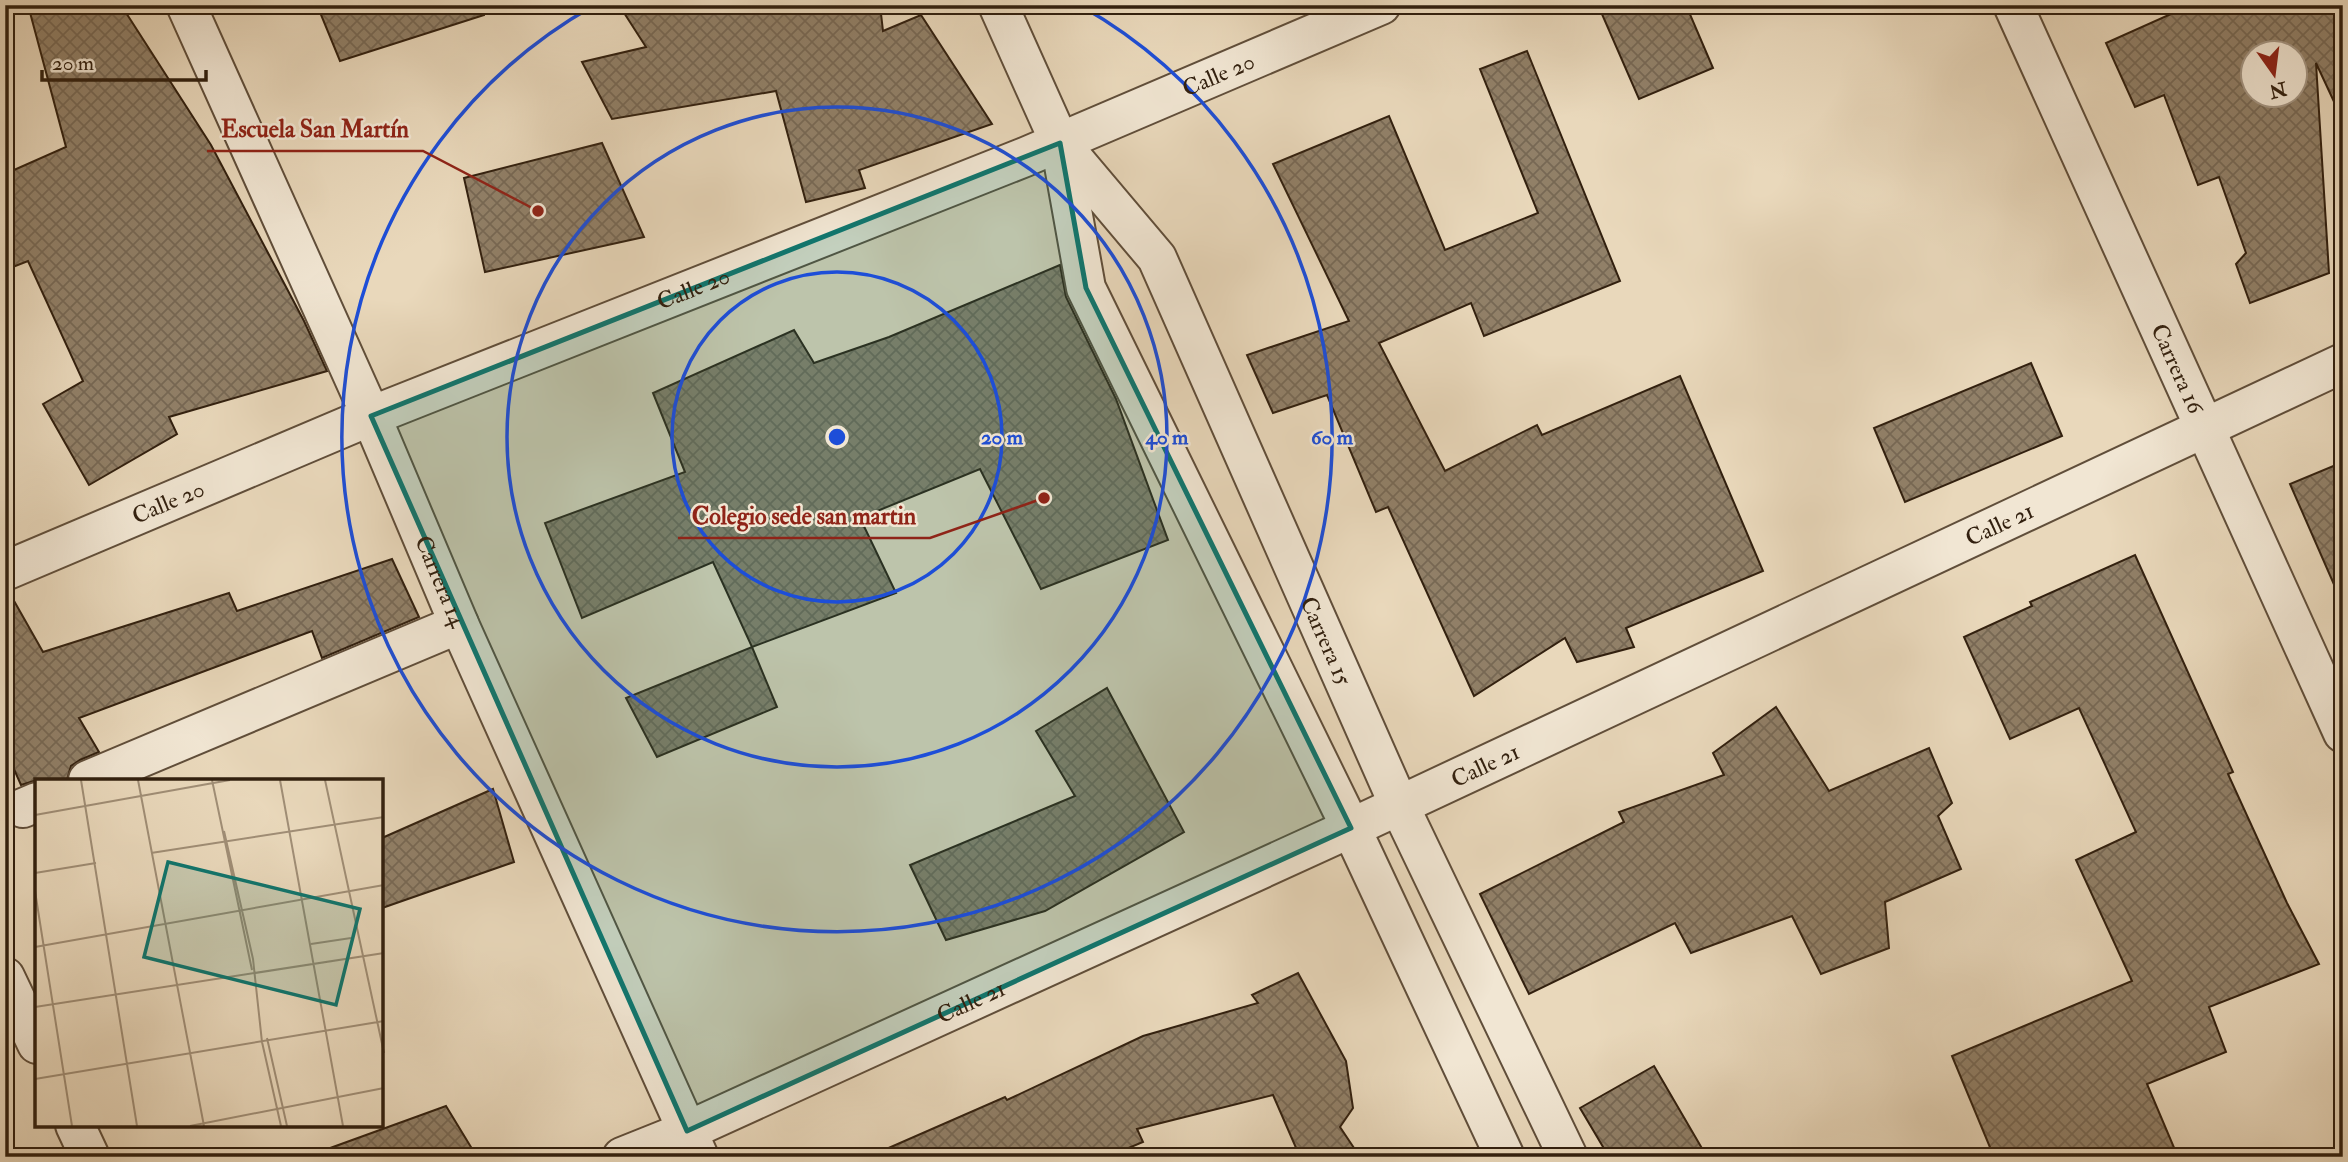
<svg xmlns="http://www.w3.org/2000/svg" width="2348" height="1162" font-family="'IM FELL Double Pica',serif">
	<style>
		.building { fill: url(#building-cross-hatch); stroke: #32200f; stroke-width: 2; fill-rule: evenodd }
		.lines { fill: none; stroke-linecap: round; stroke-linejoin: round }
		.minor-casing { stroke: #604e3a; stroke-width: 42 }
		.minor { stroke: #f1e6d3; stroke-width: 38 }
		.marked { fill: #0f766e; fill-opacity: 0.2; stroke: #0f766e; stroke-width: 5; stroke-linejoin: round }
		.ring { fill: none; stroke: #1d4ed8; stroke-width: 3.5 }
		.labels { text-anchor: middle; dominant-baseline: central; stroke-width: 5; stroke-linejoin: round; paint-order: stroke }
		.street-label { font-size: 23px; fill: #32200f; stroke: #f1e6d3 }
		.inset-road { fill: none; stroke: #a08e76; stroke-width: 2 }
		.view { fill: #0f766e; fill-opacity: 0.15; stroke: #0f766e; stroke-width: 3.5 }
		.inset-edge { fill: none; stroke: #32200f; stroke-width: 3.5 }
		.centre { fill: #1d4ed8; stroke: #f1e6d3; stroke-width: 3.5 }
		.ring-label { font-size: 21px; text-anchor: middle; font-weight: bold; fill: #1d4ed8; stroke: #f1e6d3; stroke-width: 5; stroke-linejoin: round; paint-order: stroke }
		.leader { fill: none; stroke: #8f2418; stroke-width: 2.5 }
		.callout-dot { fill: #8f2418; stroke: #f1e6d3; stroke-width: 2.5 }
		.callout-label { font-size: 24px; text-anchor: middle; font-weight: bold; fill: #8f2418; stroke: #f1e6d3; stroke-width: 5; stroke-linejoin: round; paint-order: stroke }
	</style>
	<defs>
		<pattern id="building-cross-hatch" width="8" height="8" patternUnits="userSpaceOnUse" patternTransform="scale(1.75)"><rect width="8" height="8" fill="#918068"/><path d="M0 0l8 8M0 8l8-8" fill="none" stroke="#776854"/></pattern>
	</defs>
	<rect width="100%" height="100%" fill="#e9d8bb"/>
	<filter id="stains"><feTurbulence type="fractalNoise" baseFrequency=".00286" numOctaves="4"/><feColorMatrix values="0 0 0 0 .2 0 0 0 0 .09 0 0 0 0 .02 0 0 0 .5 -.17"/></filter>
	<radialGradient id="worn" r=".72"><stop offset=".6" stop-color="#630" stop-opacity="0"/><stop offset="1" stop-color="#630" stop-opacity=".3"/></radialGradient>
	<g class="building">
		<polygon points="28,5 121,5 211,145 304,321 327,371 169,417 177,434 89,485 43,404 83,381 28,261 5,270 5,174 66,147"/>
		<polygon points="317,5 483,5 484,15 340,61"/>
		<polygon points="619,5 880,5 883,31 921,15 992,124 859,170 865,188 806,202 776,91 612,119 582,62 646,47"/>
		<polygon points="1598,5 1686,5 1713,68 1639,99"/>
		<path d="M2191,5H2343V121L2316,63L2329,273L2250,303L2236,264L2246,253L2219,177L2198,185L2164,95L2135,107L2106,43ZM2253,52H2295V94H2253Z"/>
		<polygon points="1527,51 1620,281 1484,336 1471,303 1379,343 1445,471 1537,425 1542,435 1680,376 1763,571 1626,628 1634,647 1577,662 1565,638 1474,696 1388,507 1376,512 1327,395 1273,413 1247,355 1349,321 1273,164 1389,116 1445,250 1538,213 1480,69"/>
		<polygon points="602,143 644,237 485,272 464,178"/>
		<polygon points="1060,265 1066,297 1116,399 1168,540 1041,589 980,469 860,518 896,593 752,647 713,562 582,618 545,523 685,472 653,393 794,330 814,363 889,337"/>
		<polygon points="2031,363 2062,436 1905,502 1874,428"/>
		<polygon points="2343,462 2343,605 2290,484"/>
		<polygon points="2135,555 2233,772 2228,774 2287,903 2319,964 2209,1007 2226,1052 2147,1084 2178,1157 1994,1157 1952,1056 2132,981 2076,860 2136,832 2079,708 2010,739 1964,637 2032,606 2030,602"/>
		<polygon points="392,559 419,617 322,658 312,631 79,718 99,752 80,760 71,766 67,780 37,780 21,785 5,749 5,592 9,592 43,652 229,593 237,611"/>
		<polygon points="752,647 777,707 657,757 626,698"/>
		<polygon points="1107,688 1184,832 1045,911 946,940 910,865 1075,796 1036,731"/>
		<polygon points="1776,707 1829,791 1929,748 1952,803 1938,816 1961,869 1885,902 1889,948 1821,974 1792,916 1691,953 1675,923 1529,994 1480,894 1624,822 1619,812 1724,775 1713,753"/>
		<polygon points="493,789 514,862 382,908 382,838"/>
		<polygon points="1298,973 1346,1061 1353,1108 1340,1127 1360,1157 1300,1157 1273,1095 1137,1129 1143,1142 1107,1157 868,1157 1005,1097 1007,1100 1143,1036 1258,1003 1252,995"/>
		<polygon points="1654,1066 1707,1157 1609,1157 1580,1108"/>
		<polygon points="446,1106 477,1157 323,1157 322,1151"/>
	</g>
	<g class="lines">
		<defs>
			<g id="minor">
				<path id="s1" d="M186,5L371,416L459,624L699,1157"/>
				<polyline points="998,5 1060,143 1086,288 1351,828 1505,1157"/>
				<path id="s2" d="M2013,5L2343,733"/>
				<path id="s3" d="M1060,143L1157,258L1399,805L1568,1157"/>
				<path id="s4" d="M5,571L371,416L1025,157L1381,5"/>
				<polyline points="88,780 459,624"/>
				<polyline points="23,808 37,802"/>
				<polyline points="5,977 37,1044"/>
				<polyline points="75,1125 90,1157"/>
				<path id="s5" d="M622,1157L687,1131L1351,828L2343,363"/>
			</g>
		</defs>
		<use href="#minor" class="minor-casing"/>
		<use href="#minor" class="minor"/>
	</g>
	<path class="marked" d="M1060,143L1086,288L1351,828L687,1131L371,416Z"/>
	<g class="ring">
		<circle cx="837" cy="437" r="165"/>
		<circle cx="837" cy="437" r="330"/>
		<path d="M1081 6A495 495 0 1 1 593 6"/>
	</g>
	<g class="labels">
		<g class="street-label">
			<text stroke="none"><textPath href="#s4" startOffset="1311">Calle 20</textPath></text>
			<text stroke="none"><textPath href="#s4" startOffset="744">Calle 20</textPath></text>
			<text stroke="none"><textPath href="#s2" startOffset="399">Carrera 16</textPath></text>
			<text stroke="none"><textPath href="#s4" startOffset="177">Calle 20</textPath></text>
			<text stroke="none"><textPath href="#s5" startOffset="1516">Calle 21</textPath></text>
			<text stroke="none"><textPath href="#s1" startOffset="630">Carrera 14</textPath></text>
			<text stroke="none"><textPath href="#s3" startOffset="569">Carrera 15</textPath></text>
			<text stroke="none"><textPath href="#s5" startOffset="948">Calle 21</textPath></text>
			<text stroke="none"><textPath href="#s5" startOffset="382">Calle 21</textPath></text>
		</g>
	</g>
	<g transform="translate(35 779)">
		<rect width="348" height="348" fill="#e9d8bb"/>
		<path class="inset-road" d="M46,1L102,347M103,1L169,347M177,1L217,191M245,1L308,347M290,1L349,274M0,36L195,1M189,52L218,180L227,263L246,347M116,74L349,38M0,94L61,84M0,112L37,347M276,165L316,159M0,168L349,106M0,228L349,174M232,259L252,347M0,300L349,242M155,347L349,309"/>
		<path class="view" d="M133,83L325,130L301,226L109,178Z"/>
		<rect width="348" height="348" class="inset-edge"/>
	</g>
	<circle cx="837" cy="437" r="10" class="centre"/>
	<g class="ring-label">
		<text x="1002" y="444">20 m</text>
		<text x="1167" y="444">40 m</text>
		<text x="1332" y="444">60 m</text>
	</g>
	<path class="leader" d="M538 211L423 151H207M1044 498L930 538H678"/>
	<g class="callout-dot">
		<circle cx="538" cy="211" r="7"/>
		<circle cx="1044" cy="498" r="7"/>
	</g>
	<g class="callout-label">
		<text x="315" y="137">Escuela San Martín</text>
		<text x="804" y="524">Colegio sede san martin</text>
	</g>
	<rect width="2348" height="1162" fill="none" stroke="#e9d8bb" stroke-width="28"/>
	<rect x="7" y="7" width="2334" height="1148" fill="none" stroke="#32200f" stroke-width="3.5"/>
	<rect x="14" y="14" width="2320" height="1134" fill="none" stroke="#32200f" stroke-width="2"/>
	<g transform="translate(2274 74) rotate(166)"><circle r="33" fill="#f1e6d3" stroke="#a59785" stroke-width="2"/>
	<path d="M0-5L12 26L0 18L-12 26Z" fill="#8f2418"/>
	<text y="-10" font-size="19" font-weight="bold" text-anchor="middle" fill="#32200f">N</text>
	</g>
	<path d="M42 70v10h164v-10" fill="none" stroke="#32200f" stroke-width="3.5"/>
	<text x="52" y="70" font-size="21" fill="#32200f" stroke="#f1e6d3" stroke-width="5" paint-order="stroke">20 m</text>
	<rect width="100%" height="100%" filter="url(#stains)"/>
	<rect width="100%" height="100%" fill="url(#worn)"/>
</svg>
